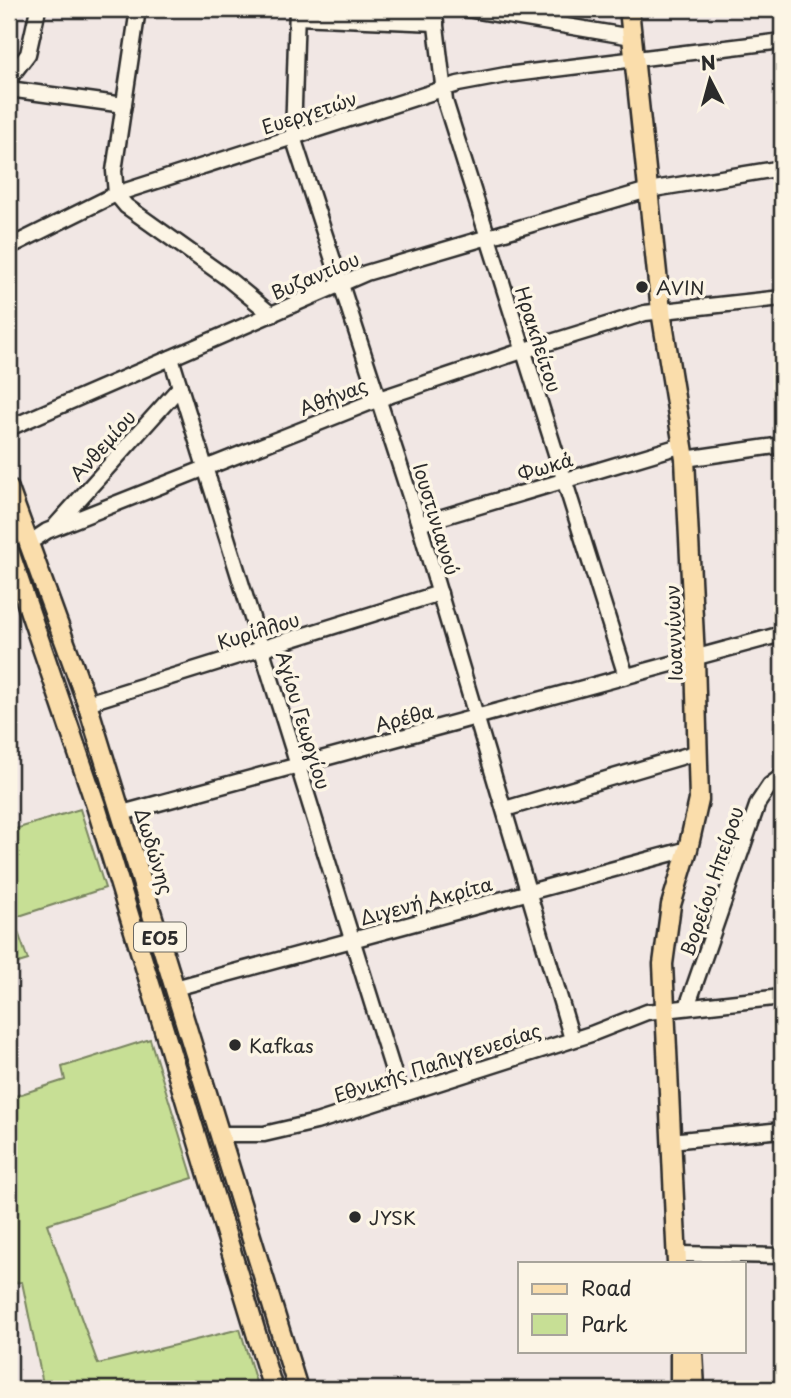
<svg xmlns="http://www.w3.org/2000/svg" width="791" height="1398" font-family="'Playpen Sans',sans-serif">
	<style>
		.green { fill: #c7df95; stroke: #798560; stroke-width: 2 }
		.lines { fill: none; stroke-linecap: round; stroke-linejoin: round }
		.minor-casing { stroke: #2b2b2b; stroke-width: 19 }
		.major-casing { stroke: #2b2b2b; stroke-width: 23 }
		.minor { stroke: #fcf5e5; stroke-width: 14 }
		.major { stroke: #faddab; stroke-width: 18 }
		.poi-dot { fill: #2b2b2b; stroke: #fcf5e5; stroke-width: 2.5 }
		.labels { text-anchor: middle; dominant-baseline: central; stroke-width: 7; stroke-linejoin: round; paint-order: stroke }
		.shield { fill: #fcf5e5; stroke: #6a6863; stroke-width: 2 }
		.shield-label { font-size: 18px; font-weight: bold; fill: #2b2b2b }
		.street-label { font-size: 19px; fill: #2b2b2b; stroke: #fcf5e5 }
		.poi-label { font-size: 19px; fill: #2b2b2b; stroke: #fcf5e5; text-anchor: start }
	</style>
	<rect width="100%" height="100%" fill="#f1e7e4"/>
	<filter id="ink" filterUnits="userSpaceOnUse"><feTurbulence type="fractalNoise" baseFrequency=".0143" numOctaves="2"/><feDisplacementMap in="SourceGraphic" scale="14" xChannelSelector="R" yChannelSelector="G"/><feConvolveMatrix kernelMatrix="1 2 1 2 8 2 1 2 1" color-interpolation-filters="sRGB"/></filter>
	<g filter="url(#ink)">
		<g class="green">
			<polygon points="304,9 423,9 424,20 304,14"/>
			<polygon points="80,809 105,888 13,918 28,960 9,966 9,831"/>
			<polygon points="150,1039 193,1178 47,1224 98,1364 240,1329 258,1389 44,1389 22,1282 9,1283 9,1098 65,1080 62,1067"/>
		</g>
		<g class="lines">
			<defs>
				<g id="minor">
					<polyline points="138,9 114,171 116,194 126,206 227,278 272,315"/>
					<polyline points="297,9 293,137 419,524 572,1039"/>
					<polyline points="434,9 445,101 626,676"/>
					<polyline points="466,9 632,37"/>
					<polyline points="297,17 436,23"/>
					<polyline points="9,79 28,54 38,9"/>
					<polyline points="9,89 124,105"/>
					<polyline points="9,247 116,194 458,84 506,75 782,41"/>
					<polyline points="171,358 400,1093"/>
					<polyline points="9,428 366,273 648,190 782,168"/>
					<polyline points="685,459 782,445"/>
					<polyline points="419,524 683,445"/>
					<polyline points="56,525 180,387"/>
					<polyline points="29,543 47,531 379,399 522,351 645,313 782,298"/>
					<polyline points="87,703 440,593"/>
					<polyline points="505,809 698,752"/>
					<polyline points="122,813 782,634"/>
					<polyline points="175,988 688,849"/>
					<polyline points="687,1007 758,803 770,785 782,776"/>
					<polyline points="219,1134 264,1134 316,1122 591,1034 647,1012 782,997"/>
					<polyline points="670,1141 782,1130"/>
					<polyline points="679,1254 782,1256"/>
				</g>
				<g id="major">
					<polyline points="629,9 661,311 685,459 695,658 699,800 688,849 671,905 663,964 677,1263"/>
					<polyline points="9,489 87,703 298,1389"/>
					<polyline points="9,551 96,806 273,1389"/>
					<polyline points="680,1351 680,1389"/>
					<polyline points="693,1351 695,1389"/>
				</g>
			</defs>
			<use href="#minor" class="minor-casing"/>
			<use href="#major" class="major-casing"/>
			<use href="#minor" class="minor"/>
			<use href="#major" class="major"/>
		</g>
	</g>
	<g class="poi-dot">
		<circle cx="642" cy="287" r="7"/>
		<circle cx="235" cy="1045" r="7"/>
		<circle cx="355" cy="1217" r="7"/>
	</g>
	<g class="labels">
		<rect class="shield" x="134" y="922.5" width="52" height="29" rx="5"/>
		<g class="shield-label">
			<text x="160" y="937">ΕΟ5</text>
		</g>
		<g class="street-label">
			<text transform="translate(309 112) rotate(-18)">Ευεργετών</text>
			<text transform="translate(315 275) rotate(-23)">Βυζαντίου</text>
			<text transform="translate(539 339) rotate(72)">Ηρακλείτου</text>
			<text transform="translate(333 396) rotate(-21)">Αθήνας</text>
			<text transform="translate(102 445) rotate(-48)">Ανθεμίου</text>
			<text transform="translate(545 466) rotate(-17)">Φωκά</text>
			<text transform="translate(437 519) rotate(73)">Ιουστινιανού</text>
			<text transform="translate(258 630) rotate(-17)">Κυρίλλου</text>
			<text transform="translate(673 633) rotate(-92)">Ιωαννίνων</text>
			<text transform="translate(404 717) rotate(-15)">Αρέθα</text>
			<text transform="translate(304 720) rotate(73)">Αγίου Γεωργίου</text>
			<text transform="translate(155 851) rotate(73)">Δωδώνης</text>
			<text transform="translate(711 881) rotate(-71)">Βορείου Ηπείρου</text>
			<text transform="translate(426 900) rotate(-15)">Διγενή Ακρίτα</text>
			<text transform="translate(437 1062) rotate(-18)">Εθνικής Παλιγγενεσίας</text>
		</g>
		<g class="poi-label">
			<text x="656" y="287">AVIN</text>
			<text x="249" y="1045">Kafkas</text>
			<text x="369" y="1217">JYSK</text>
		</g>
	</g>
	<rect width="791" height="1398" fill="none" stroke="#fcf5e5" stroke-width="35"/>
	<rect x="18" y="18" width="756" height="1363" fill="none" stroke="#2b2b2b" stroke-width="2.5" filter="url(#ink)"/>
	<rect x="518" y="1262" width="228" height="91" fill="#fcf5e5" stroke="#a8a49b" stroke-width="2"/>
	<rect x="532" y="1284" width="35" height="10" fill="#faddab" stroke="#a8a49b" stroke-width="2"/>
	<text x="581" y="1296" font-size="21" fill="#2b2b2b">Road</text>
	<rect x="532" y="1314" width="35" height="21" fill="#c7df95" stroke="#a8a49b" stroke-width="2"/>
	<text x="581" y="1332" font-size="21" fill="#2b2b2b">Park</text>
	<g transform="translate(710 80) rotate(354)" stroke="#fcf5e5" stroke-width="5" paint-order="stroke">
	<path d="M0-5L12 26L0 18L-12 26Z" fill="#2b2b2b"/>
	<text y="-10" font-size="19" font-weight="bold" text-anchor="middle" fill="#2b2b2b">N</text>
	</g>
</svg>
